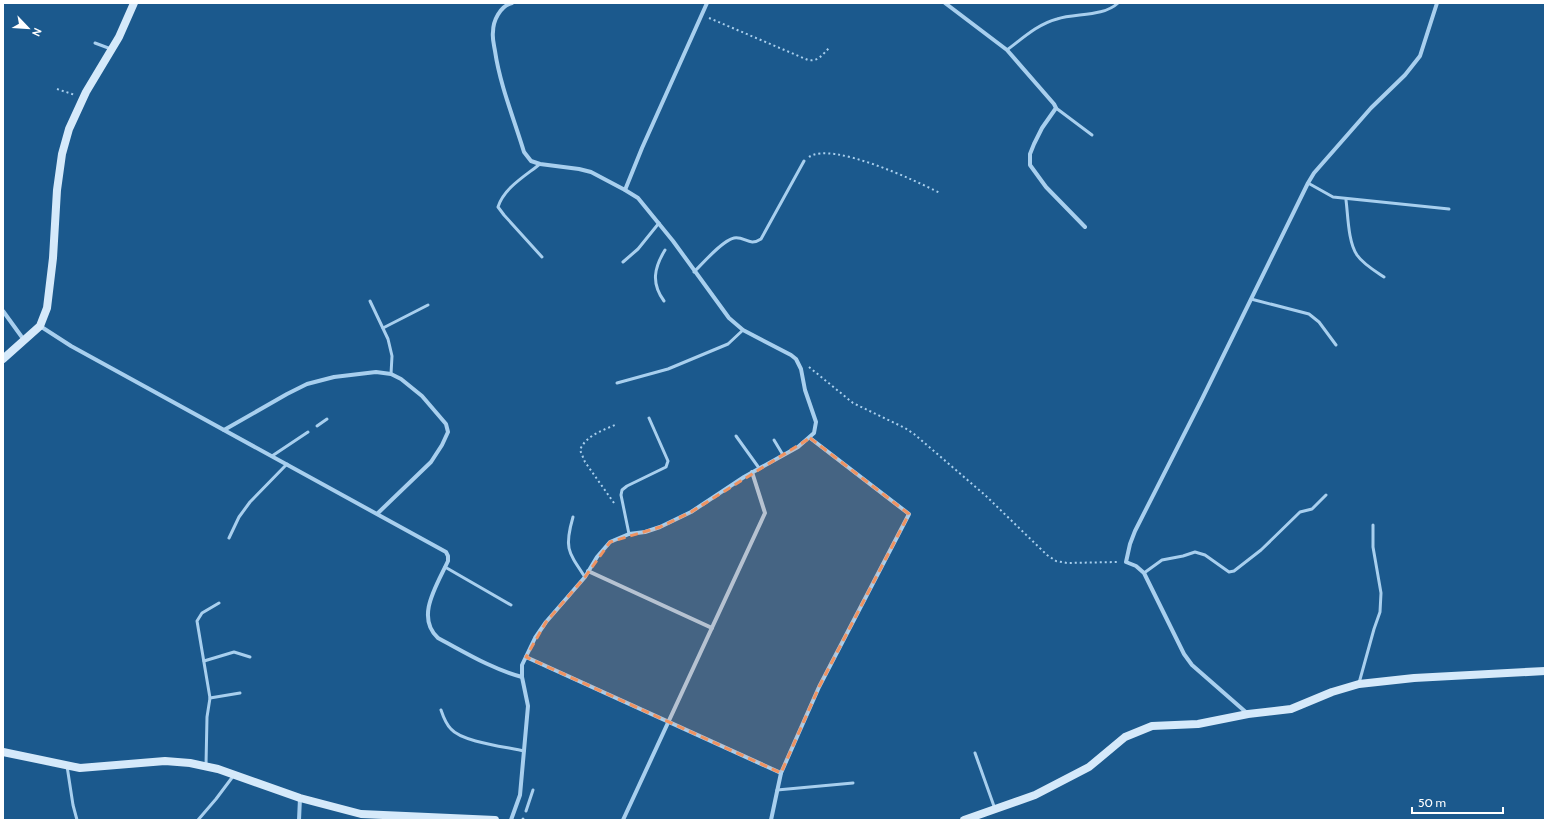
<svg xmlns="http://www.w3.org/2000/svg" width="1548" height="823" font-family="Cabin,sans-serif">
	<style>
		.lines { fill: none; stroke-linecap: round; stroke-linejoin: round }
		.path { stroke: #a8cfee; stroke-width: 2; stroke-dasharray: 2 3; stroke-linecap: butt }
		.lane { stroke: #a8cfee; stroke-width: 3 }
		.street { stroke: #a8cfee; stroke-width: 4 }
		.secondary { stroke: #d5e9fa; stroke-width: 8 }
		.marked { fill: #f09361; fill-opacity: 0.2; stroke: #f09361; stroke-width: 3; stroke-dasharray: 8 5; stroke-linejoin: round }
	</style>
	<rect width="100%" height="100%" fill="#1b598d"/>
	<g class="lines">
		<g class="path">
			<path d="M709,18L808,60C818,62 823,54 830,47"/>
			<polyline points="57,89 75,95"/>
			<path d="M809,157C832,141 916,181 940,193"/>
			<polyline points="809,367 853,403 905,428 914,434 985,495 1047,555 1056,561 1067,563 1118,562"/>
			<path d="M614,503L585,462L580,450C586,435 604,430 617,424"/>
		</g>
		<g class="lane">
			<polyline points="95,43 111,49"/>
			<path d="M1007,50C1023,38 1038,24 1057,19C1076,13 1103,17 1118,3"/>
			<polyline points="1056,108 1092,135"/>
			<path d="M540,164C525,176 504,188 498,207L504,215L542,257"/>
			<polyline points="1308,183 1333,197 1449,209"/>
			<path d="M1346,200C1348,215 1348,242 1357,255C1363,264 1375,271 1384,277"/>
			<polyline points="623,262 638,249 659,223"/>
			<path d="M694,272C703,263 723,240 734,238C745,236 749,247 761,239L804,161"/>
			<polyline points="1251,299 1309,314 1319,322 1336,345"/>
			<polyline points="370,301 388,339 392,356 391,374"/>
			<path d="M664,301C651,283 654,268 665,250"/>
			<polyline points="383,328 428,305"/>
			<polyline points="617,383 668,369 728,344 743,330"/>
			<polyline points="317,426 327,419"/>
			<polyline points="736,436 759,468"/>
			<polyline points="774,440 783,455"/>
			<polyline points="272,456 308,432"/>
			<path d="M573,517C564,548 568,552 585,577"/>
			<polyline points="629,534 621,495 622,490 627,486 666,467 668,461 649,418"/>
			<polyline points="229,538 239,517 250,502 287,464"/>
			<polyline points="445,567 511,605"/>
			<polyline points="1144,573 1162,560 1183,556 1195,552 1205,555 1229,572 1234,571 1261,550 1300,512 1312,509 1326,495"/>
			<polyline points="204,661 234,652 250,657"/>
			<polyline points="1359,683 1374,629 1380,612 1381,593 1373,547 1373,525"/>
			<polyline points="210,698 240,693"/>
			<path d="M441,710C443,716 446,724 451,729C462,742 507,747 524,751"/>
			<polyline points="975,753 995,809"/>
			<polyline points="206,765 207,717 210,698 197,621 202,613 219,603"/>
			<polyline points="67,766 73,805 77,820"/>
			<polyline points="777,790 853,783"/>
			<polyline points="526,811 533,790"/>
			<polyline points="198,820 216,799 234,775"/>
			<polyline points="523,820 523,819"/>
		</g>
		<g class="street">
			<polyline points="945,3 1007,50 1054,104 1056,108 1042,128 1034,144 1030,154 1030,165 1046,187 1085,227"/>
			<polyline points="625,190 642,148 707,3"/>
			<polyline points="3,311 24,340"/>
			<path d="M40,326L71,346L446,552L448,556V561C437,585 415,617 438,638C466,653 492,669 522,677"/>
			<polyline points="224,430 287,394 307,384 334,377 376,372 391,374 401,379 422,396 446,424 448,432 442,445 431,462 378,513"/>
			<polyline points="588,571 712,628"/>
			<polyline points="526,657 781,773"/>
			<polyline points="1248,714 1192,665 1184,654 1144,573 1136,566 1126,562 1130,544 1135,531 1202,399 1308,183 1314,173 1371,108 1405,75 1420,56 1437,3"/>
			<polyline points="299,820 300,798"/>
			<path d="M511,820L520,795L528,706L522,677V665L535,638L546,622L585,577L597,557L610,542L629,534L645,532L660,527L691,512L744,477L798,447L814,433L816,422L805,390L801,369L796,359L791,355L743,330L729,318L673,241L638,198L625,190L591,172L579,169L540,164L531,161L524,152C514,119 500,85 495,51C494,45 492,38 493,32C493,21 500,6 512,3"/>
			<polyline points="623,820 765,513 752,472"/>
			<polyline points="771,820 781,773 819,687 909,514 810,438"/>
		</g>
		<g class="secondary">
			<polyline points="3,359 40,326 47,308 53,258 57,190 62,154 69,129 86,92 119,37 134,3"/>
			<polyline points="3,752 80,768 165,761 190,763 218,769 300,798 361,814 495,820"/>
			<polyline points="964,820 1035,795 1089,767 1125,737 1152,726 1198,724 1248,714 1291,709 1332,692 1359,684 1414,678 1545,671"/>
		</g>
	</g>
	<path class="marked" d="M810,438L909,514L819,687L781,773L526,657L546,622L585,577L610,542L660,527L691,512Z"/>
	<rect width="1548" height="823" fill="none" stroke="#ffffff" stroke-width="8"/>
	<g transform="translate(28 28) rotate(115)" stroke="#1b598d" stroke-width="3" paint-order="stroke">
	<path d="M0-3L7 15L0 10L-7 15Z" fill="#ffffff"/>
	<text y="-6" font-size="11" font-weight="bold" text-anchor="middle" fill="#ffffff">N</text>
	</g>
	<path d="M1412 807v6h91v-6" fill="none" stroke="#ffffff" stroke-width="2"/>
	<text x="1418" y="807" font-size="12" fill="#ffffff" stroke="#1b598d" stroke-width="3" paint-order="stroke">50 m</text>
</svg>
